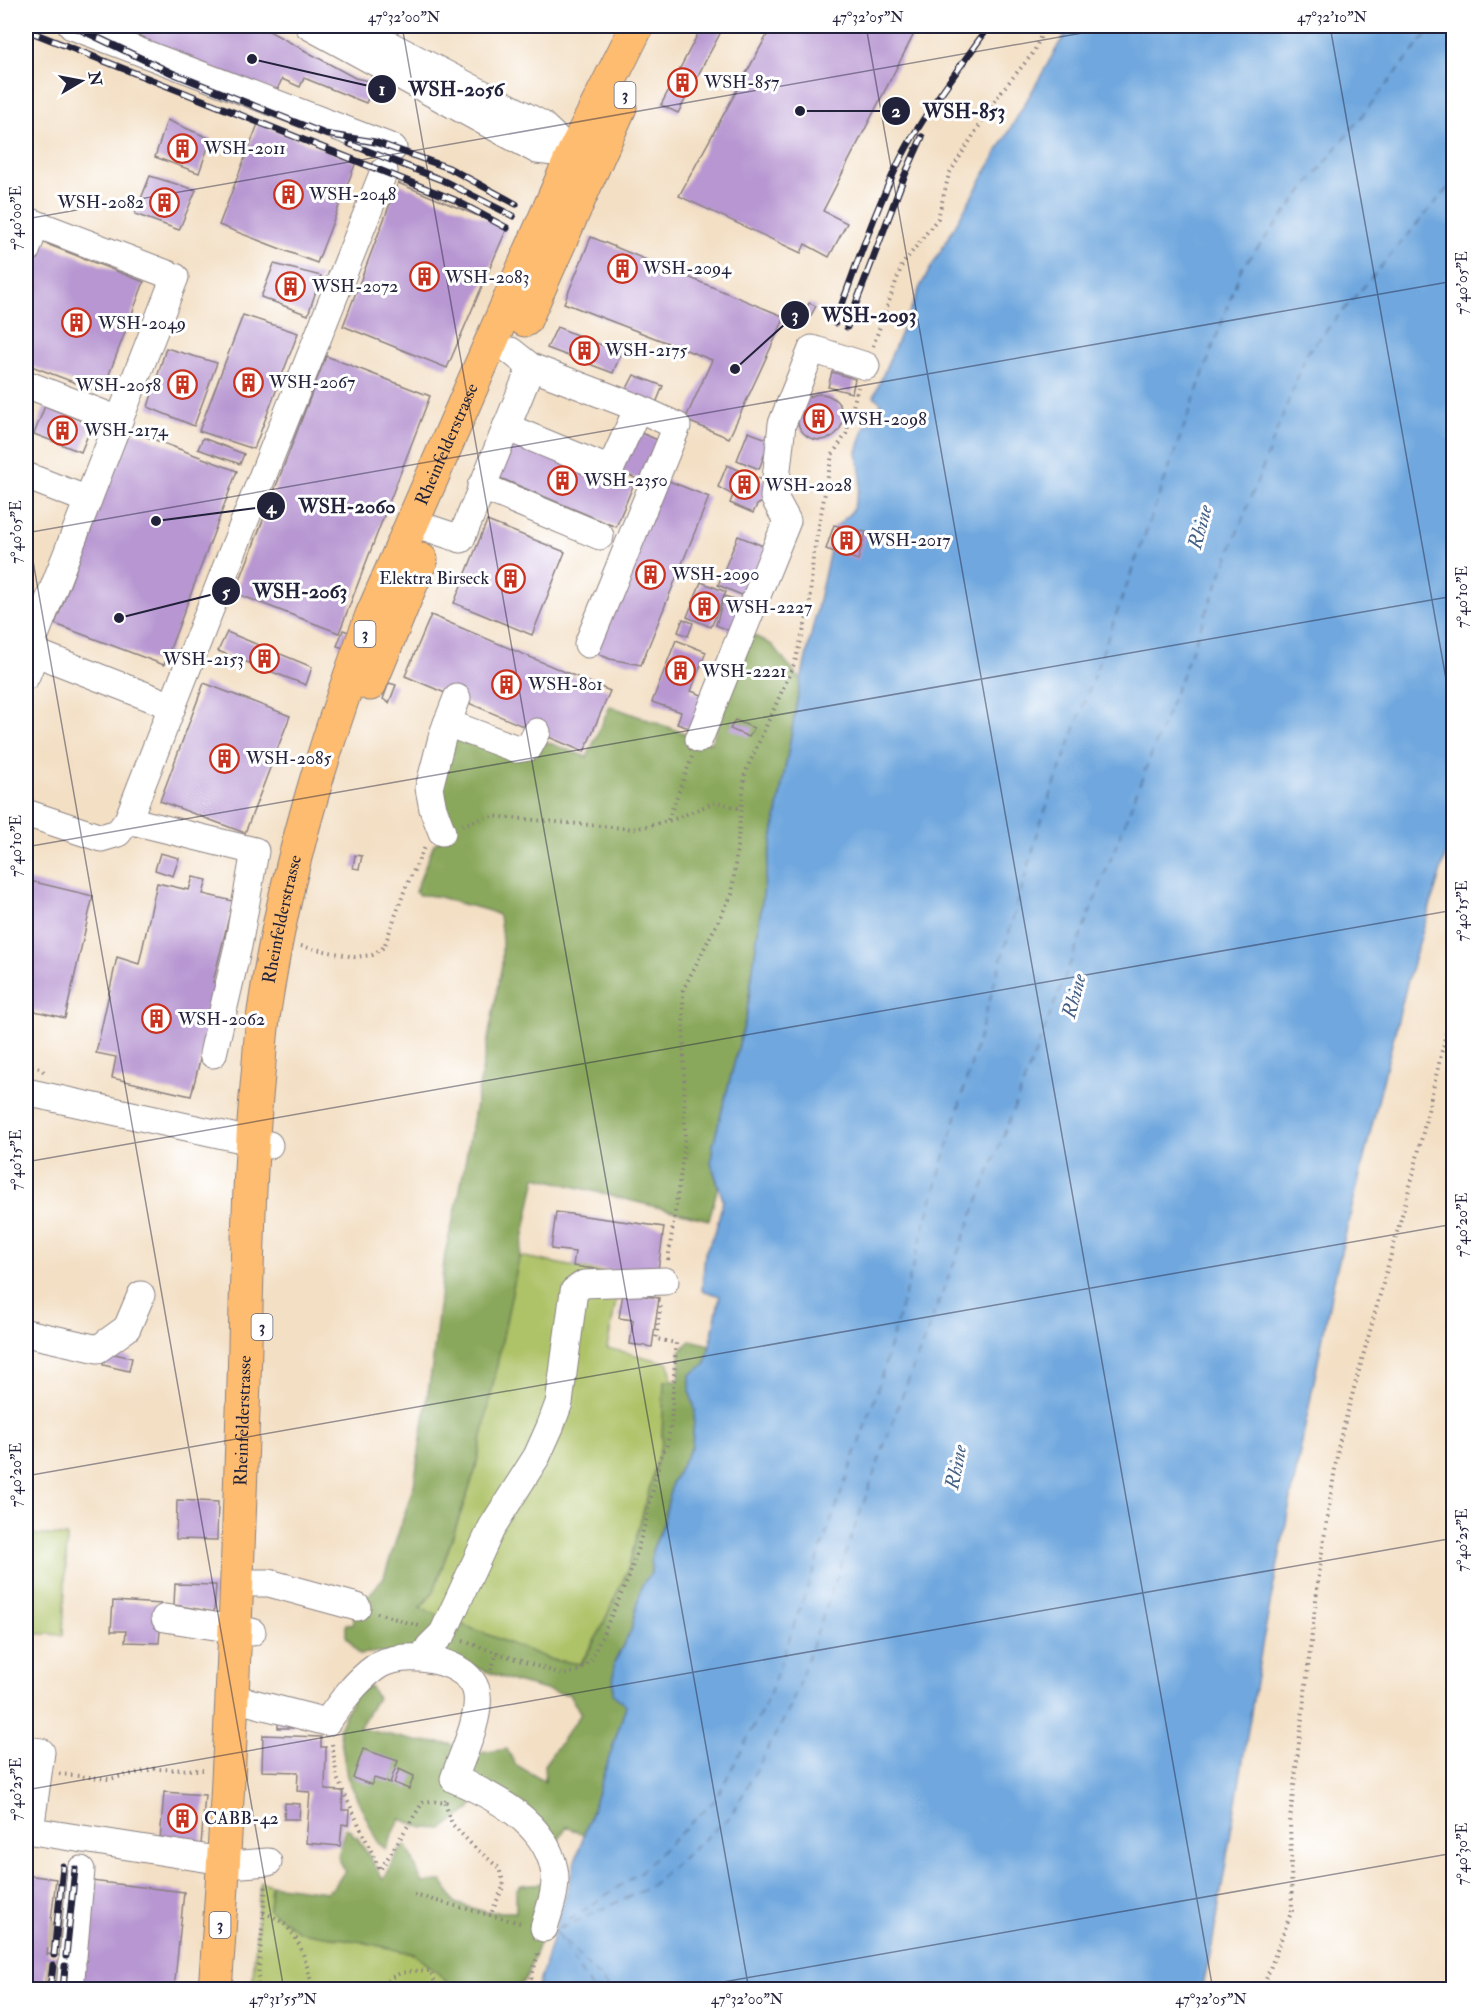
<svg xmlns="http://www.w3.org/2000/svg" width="1479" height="2015" font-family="'IM FELL Double Pica',serif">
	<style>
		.green { fill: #aec267; stroke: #687251; stroke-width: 1.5 }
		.forest { fill: #8aa85c; stroke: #56654c; stroke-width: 1.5 }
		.water { fill: #6fa7de; stroke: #48648c; stroke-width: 1.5 }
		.pier { fill: #f3dfc4 }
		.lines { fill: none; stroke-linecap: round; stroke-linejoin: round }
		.ferry { stroke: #455e84; stroke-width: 1.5; stroke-dasharray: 8 6; stroke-linecap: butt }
		.building { fill: #b796d1 }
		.minor-tunnel { stroke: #c9b9a9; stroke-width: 27; stroke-dasharray: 27 14; stroke-linecap: butt }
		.minor-casing { stroke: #8a8080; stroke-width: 29 }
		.major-casing { stroke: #8a8080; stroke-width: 35 }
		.path { stroke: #8a8080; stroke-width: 4; stroke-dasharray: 1.5 4.5; stroke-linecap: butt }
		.minor { stroke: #fff; stroke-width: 27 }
		.major { stroke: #febc70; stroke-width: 33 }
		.rail-casing { stroke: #22223b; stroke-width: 7 }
		.rail { stroke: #fff; stroke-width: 4.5; stroke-dasharray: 14; stroke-linecap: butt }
		.ticks { fill: none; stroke: #22223b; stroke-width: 1.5; stroke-opacity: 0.45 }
		.labels { text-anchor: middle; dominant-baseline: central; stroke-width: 6; stroke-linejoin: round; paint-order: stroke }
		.shield { fill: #fff; stroke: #646476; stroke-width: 1.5 }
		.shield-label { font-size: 16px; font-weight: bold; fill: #22223b }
		.poi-label { font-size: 18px; fill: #22223b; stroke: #fff; text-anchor: start }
		.street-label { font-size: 18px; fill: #22223b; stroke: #fff }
		.water-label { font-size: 20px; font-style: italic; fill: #455e84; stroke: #fff }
		.leader { fill: none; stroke: #22223b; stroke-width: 2 }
		.callout-dot { fill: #22223b; stroke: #fff; stroke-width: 2 }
		.mark-label { font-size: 18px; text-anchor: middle; font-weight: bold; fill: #fff }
		.callout-label { font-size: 20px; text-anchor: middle; font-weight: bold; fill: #22223b; stroke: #fff; stroke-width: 6; stroke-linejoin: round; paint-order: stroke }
		.neatline { fill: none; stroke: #22223b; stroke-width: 2 }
		.ticks-label { font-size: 15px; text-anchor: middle; fill: #22223b }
	</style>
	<rect width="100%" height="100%" fill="#fff"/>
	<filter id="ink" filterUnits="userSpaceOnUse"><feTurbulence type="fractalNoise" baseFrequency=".0167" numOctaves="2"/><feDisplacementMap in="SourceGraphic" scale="12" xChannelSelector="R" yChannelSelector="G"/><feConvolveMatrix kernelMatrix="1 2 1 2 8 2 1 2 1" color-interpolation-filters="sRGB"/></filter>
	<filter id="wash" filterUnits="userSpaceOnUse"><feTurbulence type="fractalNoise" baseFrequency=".008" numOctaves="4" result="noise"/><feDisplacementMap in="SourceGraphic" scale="24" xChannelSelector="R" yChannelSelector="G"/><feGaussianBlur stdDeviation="1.35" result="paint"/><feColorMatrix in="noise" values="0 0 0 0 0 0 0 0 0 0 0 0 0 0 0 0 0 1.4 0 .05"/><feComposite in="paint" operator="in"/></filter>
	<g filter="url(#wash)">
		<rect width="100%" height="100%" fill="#f3dfc4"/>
		<g class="green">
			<polygon points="519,1256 621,1276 607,1348 669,1363 672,1381 664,1381 662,1442 628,1569 599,1633 580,1664 552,1660 420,1609 434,1591 475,1471"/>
			<polygon points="26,1534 67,1536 63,1635 26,1633"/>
			<polygon points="260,1881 271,1885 269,1910 363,1942 414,1954 435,1970 453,1989 252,1990"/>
		</g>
		<g class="forest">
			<path d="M753,635L772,645L801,680L765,880L746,1017L713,1145L711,1162L718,1186L709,1220L536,1177L475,1471L434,1591L420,1608L552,1660L581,1664L599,1633L628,1569L662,1441L664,1381H679L680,1351L691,1340L710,1345L706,1364L690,1393L695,1409L692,1446L672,1483L663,1525L652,1551L651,1573L642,1585L631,1631L614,1663L626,1706L584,1835L567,1827L554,1845L480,1790L470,1810L442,1829L424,1828L400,1819L386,1849L378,1843L347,1777L339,1728L354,1694L370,1686L377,1698L359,1728L416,1741L451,1744L464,1755L474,1760L481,1753L507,1749L515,1764L545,1782L544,1765L581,1714L569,1694L557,1693L512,1681L472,1666L380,1652L359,1654L346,1636V1624L352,1625L358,1599L370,1594L384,1577L414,1485L433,1359L445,1253L459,1195L502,964V938L499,916C487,908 476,908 462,904C443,899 440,895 419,895L415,892L434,844L448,836L437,808L451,744L458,735L541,740L587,757L610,706L711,743Z"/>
			<path d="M345,1828L351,1830L354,1837H357L383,1879C393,1868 393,1853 406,1845C414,1857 415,1871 423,1883L442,1881L455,1903L486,1912H516V1890L521,1885L545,1883L544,1930L526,1978L516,1990L453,1989L435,1970L414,1954L363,1942L300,1932L269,1910L271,1885L327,1892L334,1887L345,1871L338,1857Z"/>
		</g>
		<polygon class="water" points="1072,26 1453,26 1453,831 1407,983 1333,1285 1263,1640 1212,1946 1202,1989 537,1990 574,1865 626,1706 613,1694 614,1663 631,1631 642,1585 651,1573 652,1551 663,1525 672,1483 692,1446 695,1409 690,1393 690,1375 706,1364 720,1296 702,1290 705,1253 716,1229 723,1200 711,1162 713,1145 747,1014 765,880 801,680 835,528 852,511 859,490 861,477 857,452 865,426 877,418 881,403 874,396 921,285 1059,44"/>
		<polygon class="pier" points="571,1864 574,1865 538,1982 535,1981"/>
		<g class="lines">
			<g class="ferry">
				<polyline points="558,1928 640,1872 716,1799 767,1701 875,1398 1040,825 1241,269 1433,26"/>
				<polyline points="561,1928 648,1888 731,1816 790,1708 898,1407 1307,353 1454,181"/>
				<polyline points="555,1931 611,1990"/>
				<polyline points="557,1934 592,1990"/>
			</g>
		</g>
		<g id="blocks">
			<g class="building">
				<polygon points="114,26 260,26 355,78 369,81 374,74 385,80 379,94 372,89 366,103 304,78 300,87 282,79 276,92 142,44 145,38"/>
				<polygon points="702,26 724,26 678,113 661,105"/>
				<polygon points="772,26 918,26 823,211 847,223 829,257 805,244 801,253 679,196"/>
				<polygon points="167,120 211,139 199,173 155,157"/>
				<polygon points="258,124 356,162 317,263 219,225"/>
				<polygon points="150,176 196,190 179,230 135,214"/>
				<polygon points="398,183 507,228 447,368 343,326"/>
				<polygon points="591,237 785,317 729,438 685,420 712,360 564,303"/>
				<polygon points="39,241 144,282 102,393 26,364 26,277"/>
				<polygon points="274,264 321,276 308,315 261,297"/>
				<polygon points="809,303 816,306 810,317 804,314"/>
				<polygon points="243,315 298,333 254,449 199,431"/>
				<polygon points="557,327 621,353 613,373 547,348"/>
				<polygon points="166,348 217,363 194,426 148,407"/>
				<polygon points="326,356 430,396 339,633 235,593"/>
				<polygon points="832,372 855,379 852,393 828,387"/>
				<polygon points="634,375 663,386 654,408 622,398"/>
				<circle cx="820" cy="417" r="23"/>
				<polygon points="45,406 92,425 81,452 34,434"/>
				<polygon points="632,429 660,441 643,482 614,468"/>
				<polygon points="129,430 237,471 164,665 55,624"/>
				<polygon points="748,432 770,440 759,469 737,460"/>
				<polygon points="510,434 633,486 616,527 493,475"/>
				<polygon points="203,438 244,454 240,464 198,449"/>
				<polygon points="727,465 770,483 762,502 757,505 753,513 730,503 733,495 718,487"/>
				<polygon points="664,479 709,497 641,665 610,659 591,651"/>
				<polygon points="487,521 565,552 532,635 454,603"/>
				<polygon points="834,525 866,532 858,560 826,549"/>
				<polygon points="738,536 771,549 751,599 718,585"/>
				<polygon points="701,582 726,592 711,627 687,617"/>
				<polygon points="724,596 749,603 735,633 716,625"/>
				<polygon points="431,615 610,691 584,752 405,676"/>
				<polygon points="683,619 693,623 688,636 678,632"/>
				<polygon points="343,630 349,632 344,648 337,646"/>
				<polygon points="227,632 312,667 306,685 218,651"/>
				<polygon points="676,640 706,652 691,691 702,695 692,729 677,724 681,712 652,702"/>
				<polygon points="204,683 290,716 245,833 160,801"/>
				<polygon points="389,683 396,685 389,703 383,699"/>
				<polygon points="735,720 754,728 749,737 730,729"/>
				<polygon points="160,853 179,858 173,876 155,870"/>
				<polygon points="355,855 362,856 359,869 353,868"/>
				<polygon points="193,877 207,880 203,894 233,901 213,982 219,984 191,1096 112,1078 116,1057 96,1053 117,957 139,964 157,883 189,890"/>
				<polygon points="26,880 93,896 65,1018 26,1009"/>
				<polygon points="556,1212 664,1227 657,1277 573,1266 575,1252 551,1249"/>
				<polygon points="623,1293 659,1298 652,1347 630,1344 633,1320 619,1318"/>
				<polygon points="106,1352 132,1358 129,1371 103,1365"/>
				<polygon points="177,1500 218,1502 217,1540 176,1539"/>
				<polygon points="175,1584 216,1585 214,1612 174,1605"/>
				<polygon points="113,1601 162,1604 159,1643 125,1642 126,1631 111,1631"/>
				<polygon points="278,1714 293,1717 293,1728 278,1728"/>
				<polygon points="263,1735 321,1737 321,1747 326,1747 325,1790 343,1791 342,1810 349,1810 348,1825 342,1824 340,1846 306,1843 310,1792 297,1791 298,1772 262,1771"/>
				<polygon points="363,1749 398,1761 390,1783 374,1778 372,1785 353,1778"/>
				<polygon points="399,1769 414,1776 409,1789 394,1783"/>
				<polygon points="164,1792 205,1795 201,1845 160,1841"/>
				<polygon points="285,1803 300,1804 299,1819 284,1819"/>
				<polygon points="26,1875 56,1879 47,1954 54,1955 75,1957 83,1880 184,1892 174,1990 72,1990 75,1967 47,1964 44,1990 26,1990"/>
			</g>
		</g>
	</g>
	<g filter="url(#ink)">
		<use href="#blocks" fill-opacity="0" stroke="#8a8080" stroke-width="1.5"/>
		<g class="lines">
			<polyline class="minor-tunnel" points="57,1990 63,1920"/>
			<defs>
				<g id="minor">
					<polyline points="72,26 393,148"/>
					<polyline points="309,26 537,150 573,154"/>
					<polyline points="353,26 541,124 573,154"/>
					<polyline points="26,220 175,277 29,651"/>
					<polyline points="26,251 36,224"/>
					<polyline points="511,351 531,367 638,408 677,426 588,644"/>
					<polyline points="26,384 119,420"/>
					<polyline points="506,427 610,470 638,408"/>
					<polyline points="26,476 88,500"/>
					<polyline points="481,486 600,536"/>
					<polyline points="413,523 461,539 531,367"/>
					<polyline points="26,649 172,706"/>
					<polyline points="26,676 35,653"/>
					<polyline points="447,723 517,749 529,747 537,732"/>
					<polyline points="699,739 787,521 774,497 782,424 812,349 866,366"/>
					<polyline points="26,813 101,838 118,833 128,820 228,563 384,171"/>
					<polyline points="128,820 255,851 238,946 213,1054"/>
					<polyline points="442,832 433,809 429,788 443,734 457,698"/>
					<polyline points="26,1092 269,1145"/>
					<polyline points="26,1333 98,1349 127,1328 141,1295"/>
					<polyline points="253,1583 269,1583 357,1607"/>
					<polyline points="165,1618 252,1632"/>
					<polyline points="426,1658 429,1647 443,1633 492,1527 537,1456 550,1427 559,1403 574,1291 584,1284 665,1281"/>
					<path d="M249,1702L327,1722C341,1702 356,1681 376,1667C402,1648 473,1659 477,1695C480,1720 462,1755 454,1779C494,1796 545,1822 554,1869C558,1888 549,1910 544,1928"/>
					<polyline points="26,1750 41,1752 30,1831"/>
					<polyline points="26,1830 242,1864 268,1862"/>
					<polyline points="73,1957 81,1870"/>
					<polyline points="70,1990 72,1966"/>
				</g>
				<g id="major">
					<polyline points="525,320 620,107"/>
					<polyline points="370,684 421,560"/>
					<path id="s1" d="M215,1990C230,1787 237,1585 244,1382C247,1280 248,1177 258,1075C260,1052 261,1028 265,1005C285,871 325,742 372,615L573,154L637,26"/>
				</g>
			</defs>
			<use href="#minor" class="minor-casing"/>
			<use href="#major" class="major-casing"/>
			<g class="path">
				<polyline points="873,346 902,265 938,218 949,174 1000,93 1034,52 1045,26"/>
				<polyline points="668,820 692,757"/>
				<polyline points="462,825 490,816 634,829 672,820 716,802 741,809"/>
				<polyline points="301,946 354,957 372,955 384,947 405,889 426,845"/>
				<polyline points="26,1065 40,1068 44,1072"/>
				<polyline points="668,1260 685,1143 683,990 732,894 745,773 795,662 809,610 813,557 832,455 846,434 858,387"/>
				<polyline points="377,1613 419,1626"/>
				<polyline points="463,1641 497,1653"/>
				<polyline points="491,1670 497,1653 564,1675 580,1670 591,1660 629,1577 646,1521 660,1458 667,1445 671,1424 676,1343 656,1339 661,1303"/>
				<polyline points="332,1744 337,1778 380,1870 423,1802 432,1801 445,1803 447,1799"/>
				<polyline points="59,1774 109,1779 154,1769 203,1770"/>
				<polyline points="445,1803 452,1824 473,1846 499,1868 504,1885 490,1916"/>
				<polyline points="414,1895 524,1924"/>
				<path d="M263,1913C299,1923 305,1958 313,1990"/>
				<polyline points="257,1990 266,1884"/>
				<path d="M380,1990C392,1971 410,1970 430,1971L435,1982L431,1990"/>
				<polyline points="528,1990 539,1950"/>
				<polyline points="1262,1990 1292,1910 1290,1819 1321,1558 1339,1443 1413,1175 1454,999"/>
			</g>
			<use href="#minor" class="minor"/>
			<use href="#major" class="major"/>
			<defs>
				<g id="rail">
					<polyline points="73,26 172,73 325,134 375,142 449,168 516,204"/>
					<polyline points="26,30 455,200 507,228"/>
					<polyline points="350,144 442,180 513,216"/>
					<path d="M835,323C856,267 875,209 902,156C926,110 960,68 989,26"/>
					<polyline points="847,327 904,177 922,137"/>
					<polyline points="54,1955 63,1866"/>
					<polyline points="66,1956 75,1869"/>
					<polyline points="50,1990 53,1965"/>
					<polyline points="63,1990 65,1966"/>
				</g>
			</defs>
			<use href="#rail" class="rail-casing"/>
			<use href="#rail" class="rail"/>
		</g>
	</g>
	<path class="ticks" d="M402,26L749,1990M866,26L1213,1990M1330,26L1454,724M26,219L1122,26M26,521L284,1990M26,533L1454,281M26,847L1454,596M26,1162L1454,910M26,1476L1454,1224M26,1790L1454,1538M678,1990L1454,1853"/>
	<defs>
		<symbol id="building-ring" viewBox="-11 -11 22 22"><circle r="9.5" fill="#fff" stroke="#c8321e" stroke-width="1.5"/><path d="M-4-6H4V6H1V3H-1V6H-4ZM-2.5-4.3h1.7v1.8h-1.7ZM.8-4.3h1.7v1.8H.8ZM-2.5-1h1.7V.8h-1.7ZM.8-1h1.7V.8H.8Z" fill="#c8321e"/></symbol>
	</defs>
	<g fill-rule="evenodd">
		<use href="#building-ring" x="666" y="66" width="33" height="33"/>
		<use href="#building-ring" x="166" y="132" width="33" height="33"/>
		<use href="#building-ring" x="272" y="178" width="33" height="33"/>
		<use href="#building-ring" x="148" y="186" width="33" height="33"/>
		<use href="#building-ring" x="606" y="252" width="33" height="33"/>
		<use href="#building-ring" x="408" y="260" width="33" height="33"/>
		<use href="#building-ring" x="274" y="270" width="33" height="33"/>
		<use href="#building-ring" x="60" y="306" width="33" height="33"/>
		<use href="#building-ring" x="568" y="334" width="33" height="33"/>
		<use href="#building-ring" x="232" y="366" width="33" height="33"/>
		<use href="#building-ring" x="166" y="368" width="33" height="33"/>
		<use href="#building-ring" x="802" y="402" width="33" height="33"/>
		<use href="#building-ring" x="46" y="414" width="33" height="33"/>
		<use href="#building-ring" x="546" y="464" width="33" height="33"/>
		<use href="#building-ring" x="728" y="468" width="33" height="33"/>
		<use href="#building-ring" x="830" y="524" width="33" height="33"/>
		<use href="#building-ring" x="634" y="558" width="33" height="33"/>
		<use href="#building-ring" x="494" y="562" width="33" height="33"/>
		<use href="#building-ring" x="688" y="590" width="33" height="33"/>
		<use href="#building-ring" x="248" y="642" width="33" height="33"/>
		<use href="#building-ring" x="664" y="654" width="33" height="33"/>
		<use href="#building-ring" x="490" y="668" width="33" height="33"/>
		<use href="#building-ring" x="208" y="742" width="33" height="33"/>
		<use href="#building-ring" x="140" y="1002" width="33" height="33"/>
		<use href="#building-ring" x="166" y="1802" width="33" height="33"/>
	</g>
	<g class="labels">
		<g class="shield">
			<rect x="614.5" y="82" width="21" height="26" rx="4.5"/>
			<rect x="354.5" y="621" width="21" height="26" rx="4.5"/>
			<rect x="251.5" y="1314" width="21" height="26" rx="4.5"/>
			<rect x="209.5" y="1912" width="21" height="26" rx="4.5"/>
		</g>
		<g class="shield-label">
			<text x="625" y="95">3</text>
			<text x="365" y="634">3</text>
			<text x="262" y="1327">3</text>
			<text x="220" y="1925">3</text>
		</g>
		<g class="poi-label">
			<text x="704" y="82">WSH-857</text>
			<text x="204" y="148">WSH-2011</text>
			<text x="309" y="194">WSH-2048</text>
			<text x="144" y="202" text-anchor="end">WSH-2082</text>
			<text x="643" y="268">WSH-2094</text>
			<text x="445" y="277">WSH-2083</text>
			<text x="312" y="286">WSH-2072</text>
			<text x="98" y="323">WSH-2049</text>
			<text x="605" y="350">WSH-2175</text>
			<text x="269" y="382">WSH-2067</text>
			<text x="161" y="385" text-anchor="end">WSH-2058</text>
			<text x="840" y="419">WSH-2098</text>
			<text x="84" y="430">WSH-2174</text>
			<text x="584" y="480">WSH-2350</text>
			<text x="765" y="485">WSH-2028</text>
			<text x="867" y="540">WSH-2017</text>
			<text x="672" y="574">WSH-2090</text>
			<text x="489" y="578" text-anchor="end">Elektra Birseck</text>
			<text x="726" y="607">WSH-2227</text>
			<text x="244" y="659" text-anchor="end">WSH-2153</text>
			<text x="702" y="671">WSH-2221</text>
			<text x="528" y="684">WSH-801</text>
			<text x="246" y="758">WSH-2085</text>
			<text x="178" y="1019">WSH-2062</text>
			<text x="204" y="1818">CABB-42</text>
		</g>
		<g class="street-label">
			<text stroke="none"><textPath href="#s1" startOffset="1578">Rheinfelderstrasse</textPath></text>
			<text stroke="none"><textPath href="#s1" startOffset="1074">Rheinfelderstrasse</textPath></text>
			<text stroke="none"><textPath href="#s1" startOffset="570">Rheinfelderstrasse</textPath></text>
		</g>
		<g class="water-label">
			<text transform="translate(1200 527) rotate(-75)">Rhine</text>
			<text transform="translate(1074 996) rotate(-75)">Rhine</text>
			<text transform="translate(956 1467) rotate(-79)">Rhine</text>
		</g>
	</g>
	<path class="leader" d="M252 59L382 89M800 111L896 111M735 369L795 315M156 521L271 506M119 618L226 591"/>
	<g class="callout-dot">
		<circle cx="252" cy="59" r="6"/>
		<circle cx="800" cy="111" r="6"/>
		<circle cx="735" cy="369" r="6"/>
		<circle cx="156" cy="521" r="6"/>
		<circle cx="119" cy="618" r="6"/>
		<circle cx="382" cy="89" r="15"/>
		<circle cx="896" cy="111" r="15"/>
		<circle cx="795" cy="315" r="15"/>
		<circle cx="271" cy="506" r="15"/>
		<circle cx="226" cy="591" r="15"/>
	</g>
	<g class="mark-label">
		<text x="382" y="95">1</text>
		<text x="896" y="117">2</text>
		<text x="795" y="321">3</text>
		<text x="271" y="513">4</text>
		<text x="226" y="598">5</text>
	</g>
	<g class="callout-label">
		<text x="456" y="96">WSH-2056</text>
		<text x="964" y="118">WSH-853</text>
		<text x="869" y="322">WSH-2093</text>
		<text x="347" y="513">WSH-2060</text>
		<text x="300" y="598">WSH-2063</text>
	</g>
	<rect width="1479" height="2015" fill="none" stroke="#fff" stroke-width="66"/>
	<g transform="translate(81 81) rotate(80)" stroke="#ffffff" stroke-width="4.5" paint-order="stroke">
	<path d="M0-4.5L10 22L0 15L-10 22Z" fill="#22223b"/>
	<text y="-9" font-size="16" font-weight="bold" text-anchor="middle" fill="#22223b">N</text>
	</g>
	<rect x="33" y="33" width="1413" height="1949" class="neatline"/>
	<g class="ticks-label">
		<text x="404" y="22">47°32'00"N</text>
		<text x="868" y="22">47°32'05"N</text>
		<text x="1332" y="22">47°32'10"N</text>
		<text transform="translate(16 218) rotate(-90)" y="5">7°40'00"E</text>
		<text transform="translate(1462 283) rotate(-90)" y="5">7°40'05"E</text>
		<text transform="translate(16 532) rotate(-90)" y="5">7°40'05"E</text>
		<text transform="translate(1462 597) rotate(-90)" y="5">7°40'10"E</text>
		<text transform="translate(16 846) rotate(-90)" y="5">7°40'10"E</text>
		<text transform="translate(1462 911) rotate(-90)" y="5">7°40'15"E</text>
		<text transform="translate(16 1160) rotate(-90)" y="5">7°40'15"E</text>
		<text transform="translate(1462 1225) rotate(-90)" y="5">7°40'20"E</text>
		<text transform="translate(16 1475) rotate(-90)" y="5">7°40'20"E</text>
		<text transform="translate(1462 1540) rotate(-90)" y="5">7°40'25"E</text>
		<text transform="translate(16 1789) rotate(-90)" y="5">7°40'25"E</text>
		<text transform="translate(1462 1854) rotate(-90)" y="5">7°40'30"E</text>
		<text x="283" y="2004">47°31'55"N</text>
		<text x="747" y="2004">47°32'00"N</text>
		<text x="1211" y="2004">47°32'05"N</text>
	</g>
</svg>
